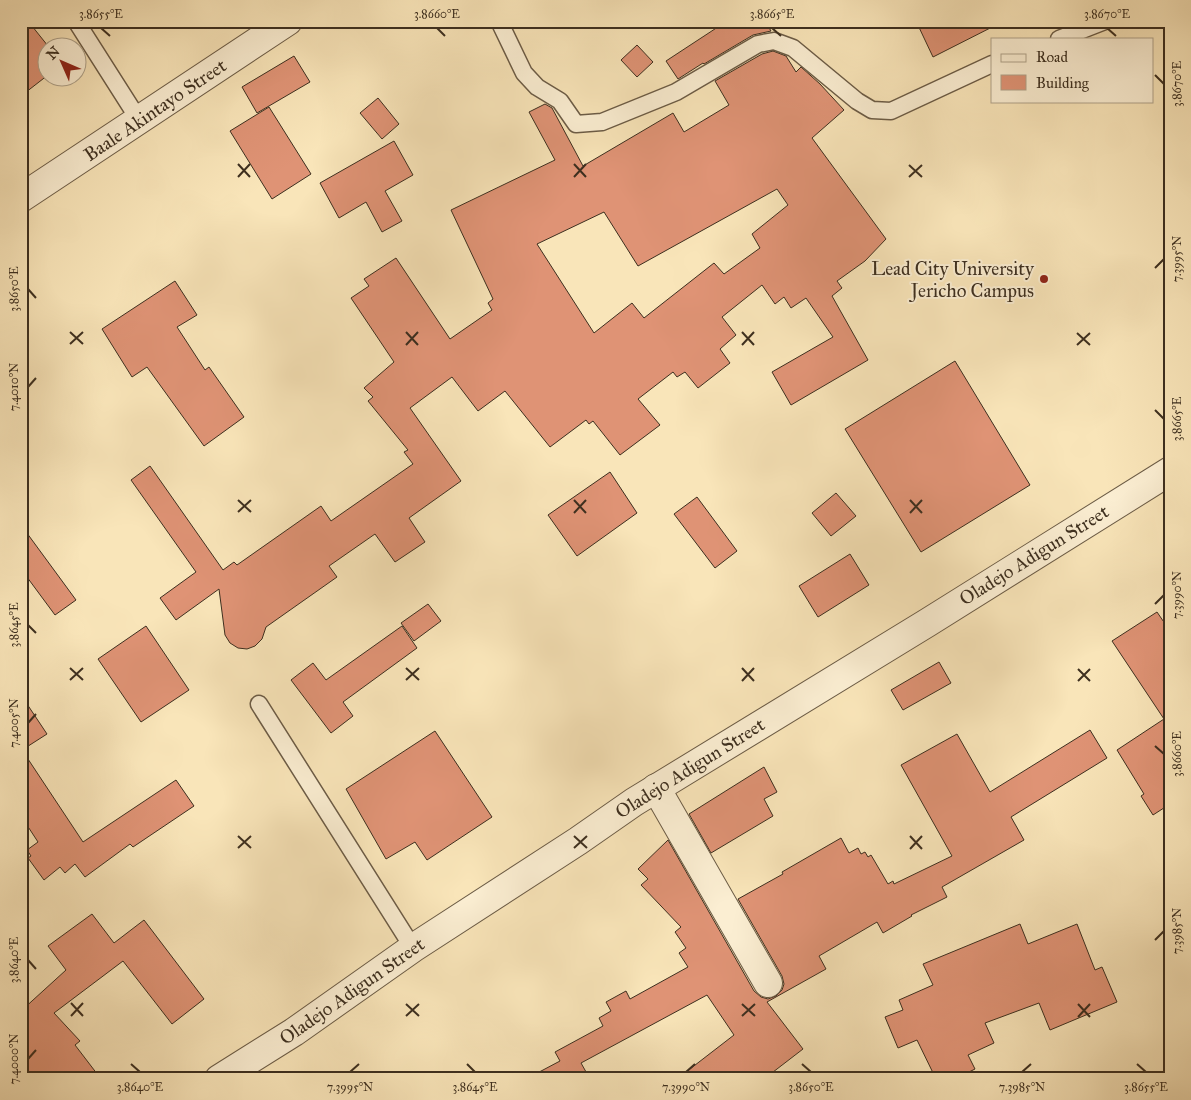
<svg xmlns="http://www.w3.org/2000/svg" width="1191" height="1100" font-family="'IM FELL Great Primer',serif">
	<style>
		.building { fill: #df9375; stroke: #3d2f1f; fill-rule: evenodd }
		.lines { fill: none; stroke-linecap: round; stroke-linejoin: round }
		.lane-casing { stroke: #6c5c46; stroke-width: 19 }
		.street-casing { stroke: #6c5c46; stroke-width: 30 }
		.lane { stroke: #fbeed2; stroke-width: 16 }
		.street { stroke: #fbeed2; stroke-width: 28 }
		.ticks { fill: none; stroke: #3d2f1f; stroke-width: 2 }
		.poi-dot { fill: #8f2418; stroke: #fbeed2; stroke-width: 2 }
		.labels { text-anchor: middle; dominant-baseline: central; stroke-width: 4; stroke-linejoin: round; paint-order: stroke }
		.street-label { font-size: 19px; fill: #3d2f1f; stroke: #fbeed2 }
		.poi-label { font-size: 19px; fill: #3d2f1f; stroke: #fbeed2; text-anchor: end }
		.neatline { fill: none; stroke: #3d2f1f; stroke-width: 2 }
		.ticks-label { font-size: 12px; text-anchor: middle; fill: #3d2f1f }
	</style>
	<rect width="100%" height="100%" fill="#f9e5b9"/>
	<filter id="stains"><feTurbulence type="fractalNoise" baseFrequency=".004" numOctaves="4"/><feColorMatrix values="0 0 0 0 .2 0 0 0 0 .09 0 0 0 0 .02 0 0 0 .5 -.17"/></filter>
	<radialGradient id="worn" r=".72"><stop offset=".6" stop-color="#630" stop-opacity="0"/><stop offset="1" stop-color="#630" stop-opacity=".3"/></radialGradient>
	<g class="building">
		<polygon points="21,21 28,21 48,46 48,75 21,96"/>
		<polygon points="727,21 765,21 771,31 753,35 704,64 703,63 678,79 666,61"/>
		<polygon points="916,21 1004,21 933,57"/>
		<polygon points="637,45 653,62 637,77 621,60"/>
		<path d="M773,51L786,56L796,72L801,67L820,84L844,110L812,138L886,239L865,261L837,281L842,288L832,296L868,360L791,405L772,372L833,337L806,298L791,308L784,297L775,304L762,285L722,317L736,335L720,349L730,363L698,388L685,372L677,377L673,372L638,399L660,425L620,455L593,421L589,424L586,420L550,447L505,391L478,411L452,377L410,408L461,481L409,518L425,542L395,562L375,534L329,566L337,577L266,627L262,639L255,646L247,649L238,648L230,643L225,635L219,589L176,620L160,598L196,572L131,480L150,466L223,570L234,562L237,565L321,506L331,521L413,464L404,452L408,450L368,401L373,397L364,388L394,362L351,298L369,286L364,279L396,258L450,339L492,310L488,303L493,299L451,210L555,160L529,112L545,104L552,108L583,166L673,113L684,132L729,105L715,81L762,54ZM777,189L788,205L752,234L760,248L724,274L714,263L644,318L632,303L594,333L537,244L604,212L638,266Z"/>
		<polygon points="294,56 310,82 257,113 242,87"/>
		<polygon points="378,98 399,124 382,139 360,113"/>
		<polygon points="269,107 311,174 272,199 230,131"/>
		<polygon points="394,141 413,175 385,191 402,221 382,232 366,202 339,218 320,183"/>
		<polygon points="175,281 197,315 177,327 205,370 209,367 244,417 204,446 147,367 132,377 102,329"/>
		<polygon points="955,361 1030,485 921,552 845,429"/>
		<polygon points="610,472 637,513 577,556 548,515"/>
		<polygon points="836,493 856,516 831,536 812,513"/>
		<polygon points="697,497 737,551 715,568 674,514"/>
		<polygon points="21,525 76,600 55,615 21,569"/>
		<polygon points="850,554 869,585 818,617 799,586"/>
		<polygon points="428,604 441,621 414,641 401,623"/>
		<polygon points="1157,612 1170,631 1170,804 1153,815 1141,796 1144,794 1117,750 1164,719 1112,641"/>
		<polygon points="146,626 189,690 141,722 98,659"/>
		<polygon points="402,626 417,648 343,702 353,716 331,733 291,680 313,663 326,680"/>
		<polygon points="939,662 951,683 903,710 891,690"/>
		<polygon points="21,695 47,734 22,750 83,842 176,780 194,806 133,847 130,844 85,877 75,864 65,873 60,867 44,880 28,858 31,856 27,850 38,842 21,816"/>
		<polygon points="1090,730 1107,758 1011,817 1024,840 942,887 947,897 911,915 912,916 883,933 877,922 819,956 826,969 767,1002 803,1049 764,1079 677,1079 734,1035 707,995 581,1063 590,1079 526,1079 560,1061 555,1052 603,1026 599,1018 611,1011 606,1002 626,991 630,999 688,967 679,953 686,948 675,932 681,927 641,885 648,879 638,869 668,840 754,991 761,997 768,999 776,996 782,990 784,984 782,976 738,899 783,874 782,872 841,838 849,853 858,848 861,854 865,852 868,857 871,855 888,884 893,881 894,884 952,856 901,765 957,734 990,792"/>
		<polygon points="435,731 492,817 427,860 415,842 386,859 346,789"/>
		<polygon points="764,767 777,792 764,799 773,816 711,853 689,814"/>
		<polygon points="92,914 114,943 144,920 204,999 172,1024 123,961 54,1013 80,1041 75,1045 101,1079 21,1079 21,1011 66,970 48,946"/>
		<polygon points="1020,924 1028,944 1077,924 1095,970 1102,967 1117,1002 1050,1030 1039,1003 985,1023 994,1043 968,1055 975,1069 955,1079 936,1079 917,1040 898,1048 885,1017 903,1010 899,1000 933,985 923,964"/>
	</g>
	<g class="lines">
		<defs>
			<g id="lane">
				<polyline points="76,21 139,120"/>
				<polyline points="499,21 524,73 537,87 560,101 576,124 602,122 676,92 758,44 774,41 793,48 857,101 872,110 891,111 992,64"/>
				<polyline points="1059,39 1105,21"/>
				<polyline points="259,704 413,948"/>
			</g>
			<g id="street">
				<polyline points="21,198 288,21"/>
				<polyline points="656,788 768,983"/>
				<polyline points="219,1079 294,1032 413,948 578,841 634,802 927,623 1170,471"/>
			</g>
		</defs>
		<use href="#lane" class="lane-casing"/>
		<use href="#street" class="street-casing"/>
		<use href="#lane" class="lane"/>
		<use href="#street" class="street"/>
	</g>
	<path class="ticks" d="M101,28L110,36M437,28L445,36M772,28L781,36M1107,28L1116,36M1155,75L1164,84M238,164L250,177M574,164L586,177M909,165L922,177M238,177L250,164M574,177L586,164M909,177L922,165M1155,268L1164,259M28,289L36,298M70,332L83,344M406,332L418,345M742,332L754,345M1077,333L1090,345M70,344L83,332M406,345L418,332M742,345L754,332M1077,345L1090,333M28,387L36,378M1155,410L1164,419M238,500L251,512M574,500L586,513M910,500L922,513M238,512L251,500M574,513L586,500M910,513L922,500M1155,604L1164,595M28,625L36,633M70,668L83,680M406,668L419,680M742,668L754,681M1078,669L1090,681M70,680L83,668M406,680L419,668M742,681L754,668M1078,681L1090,669M28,723L36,714M1155,746L1164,754M238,836L251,848M574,836L587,848M910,836L922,849M238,848L251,836M574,848L587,836M910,849L922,836M1155,940L1164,931M28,960L36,969M71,1003L83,1016M406,1004L419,1016M742,1004L755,1016M1078,1004L1090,1017M71,1016L83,1003M406,1016L419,1004M742,1016L755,1004M1078,1017L1090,1004M28,1059L36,1050M131,1064L140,1072M467,1064L475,1072M802,1064L811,1072M1137,1064L1146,1072M350,1072L359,1064M686,1072L695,1064M1022,1072L1031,1064"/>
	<circle class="poi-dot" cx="1044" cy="279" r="5"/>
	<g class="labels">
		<g class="street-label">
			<text transform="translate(155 110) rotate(-34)">Baale Akintayo Street</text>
			<text transform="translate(1034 555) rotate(-32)">Oladejo Adigun Street</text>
			<text transform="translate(690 768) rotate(-32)">Oladejo Adigun Street</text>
			<text transform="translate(352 991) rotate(-35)">Oladejo Adigun Street</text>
		</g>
		<g class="poi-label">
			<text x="1034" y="268">Lead City University<tspan x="1034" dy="22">Jericho Campus</tspan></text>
		</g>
	</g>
	<rect width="1191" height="1100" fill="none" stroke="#f9e5b9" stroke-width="55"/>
	<rect x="991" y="38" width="162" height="65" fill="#fbeed2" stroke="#afa28a"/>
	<rect x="1001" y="54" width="25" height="8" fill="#fbeed2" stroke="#afa28a"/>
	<text x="1036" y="62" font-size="15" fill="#3d2f1f">Road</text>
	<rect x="1001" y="75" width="25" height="15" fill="#df9375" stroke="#afa28a"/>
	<text x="1036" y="88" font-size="15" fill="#3d2f1f">Building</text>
	<g transform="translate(62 62) rotate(315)"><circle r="24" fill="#fbeed2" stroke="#afa28a"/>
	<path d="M0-4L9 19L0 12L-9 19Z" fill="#8f2418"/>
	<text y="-8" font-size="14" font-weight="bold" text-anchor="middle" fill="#3d2f1f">N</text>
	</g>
	<rect x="28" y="28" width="1136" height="1044" class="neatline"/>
	<g class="ticks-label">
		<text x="101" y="18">3.8655°E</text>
		<text x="437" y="18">3.8660°E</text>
		<text x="772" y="18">3.8665°E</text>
		<text x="1107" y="18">3.8670°E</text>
		<text transform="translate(1177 84) rotate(-90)" y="4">3.8670°E</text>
		<text transform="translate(1177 259) rotate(-90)" y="4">7.3995°N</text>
		<text transform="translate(14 289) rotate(-90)" y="4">3.8650°E</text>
		<text transform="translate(14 387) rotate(-90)" y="4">7.4010°N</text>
		<text transform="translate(1177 419) rotate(-90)" y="4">3.8665°E</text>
		<text transform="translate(1177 595) rotate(-90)" y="4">7.3990°N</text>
		<text transform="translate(14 625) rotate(-90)" y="4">3.8645°E</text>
		<text transform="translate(14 723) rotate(-90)" y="4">7.4005°N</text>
		<text transform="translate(1177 754) rotate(-90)" y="4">3.8660°E</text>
		<text transform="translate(1177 931) rotate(-90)" y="4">7.3985°N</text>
		<text transform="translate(14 960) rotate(-90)" y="4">3.8640°E</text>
		<text transform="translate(14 1059) rotate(-90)" y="4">7.4000°N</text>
		<text x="140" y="1091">3.8640°E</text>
		<text x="350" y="1091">7.3995°N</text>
		<text x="475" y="1091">3.8645°E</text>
		<text x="686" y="1091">7.3990°N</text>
		<text x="811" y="1091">3.8650°E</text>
		<text x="1022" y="1091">7.3985°N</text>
		<text x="1146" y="1091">3.8655°E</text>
	</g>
	<rect width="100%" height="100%" filter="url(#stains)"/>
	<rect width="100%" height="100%" fill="url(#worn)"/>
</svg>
